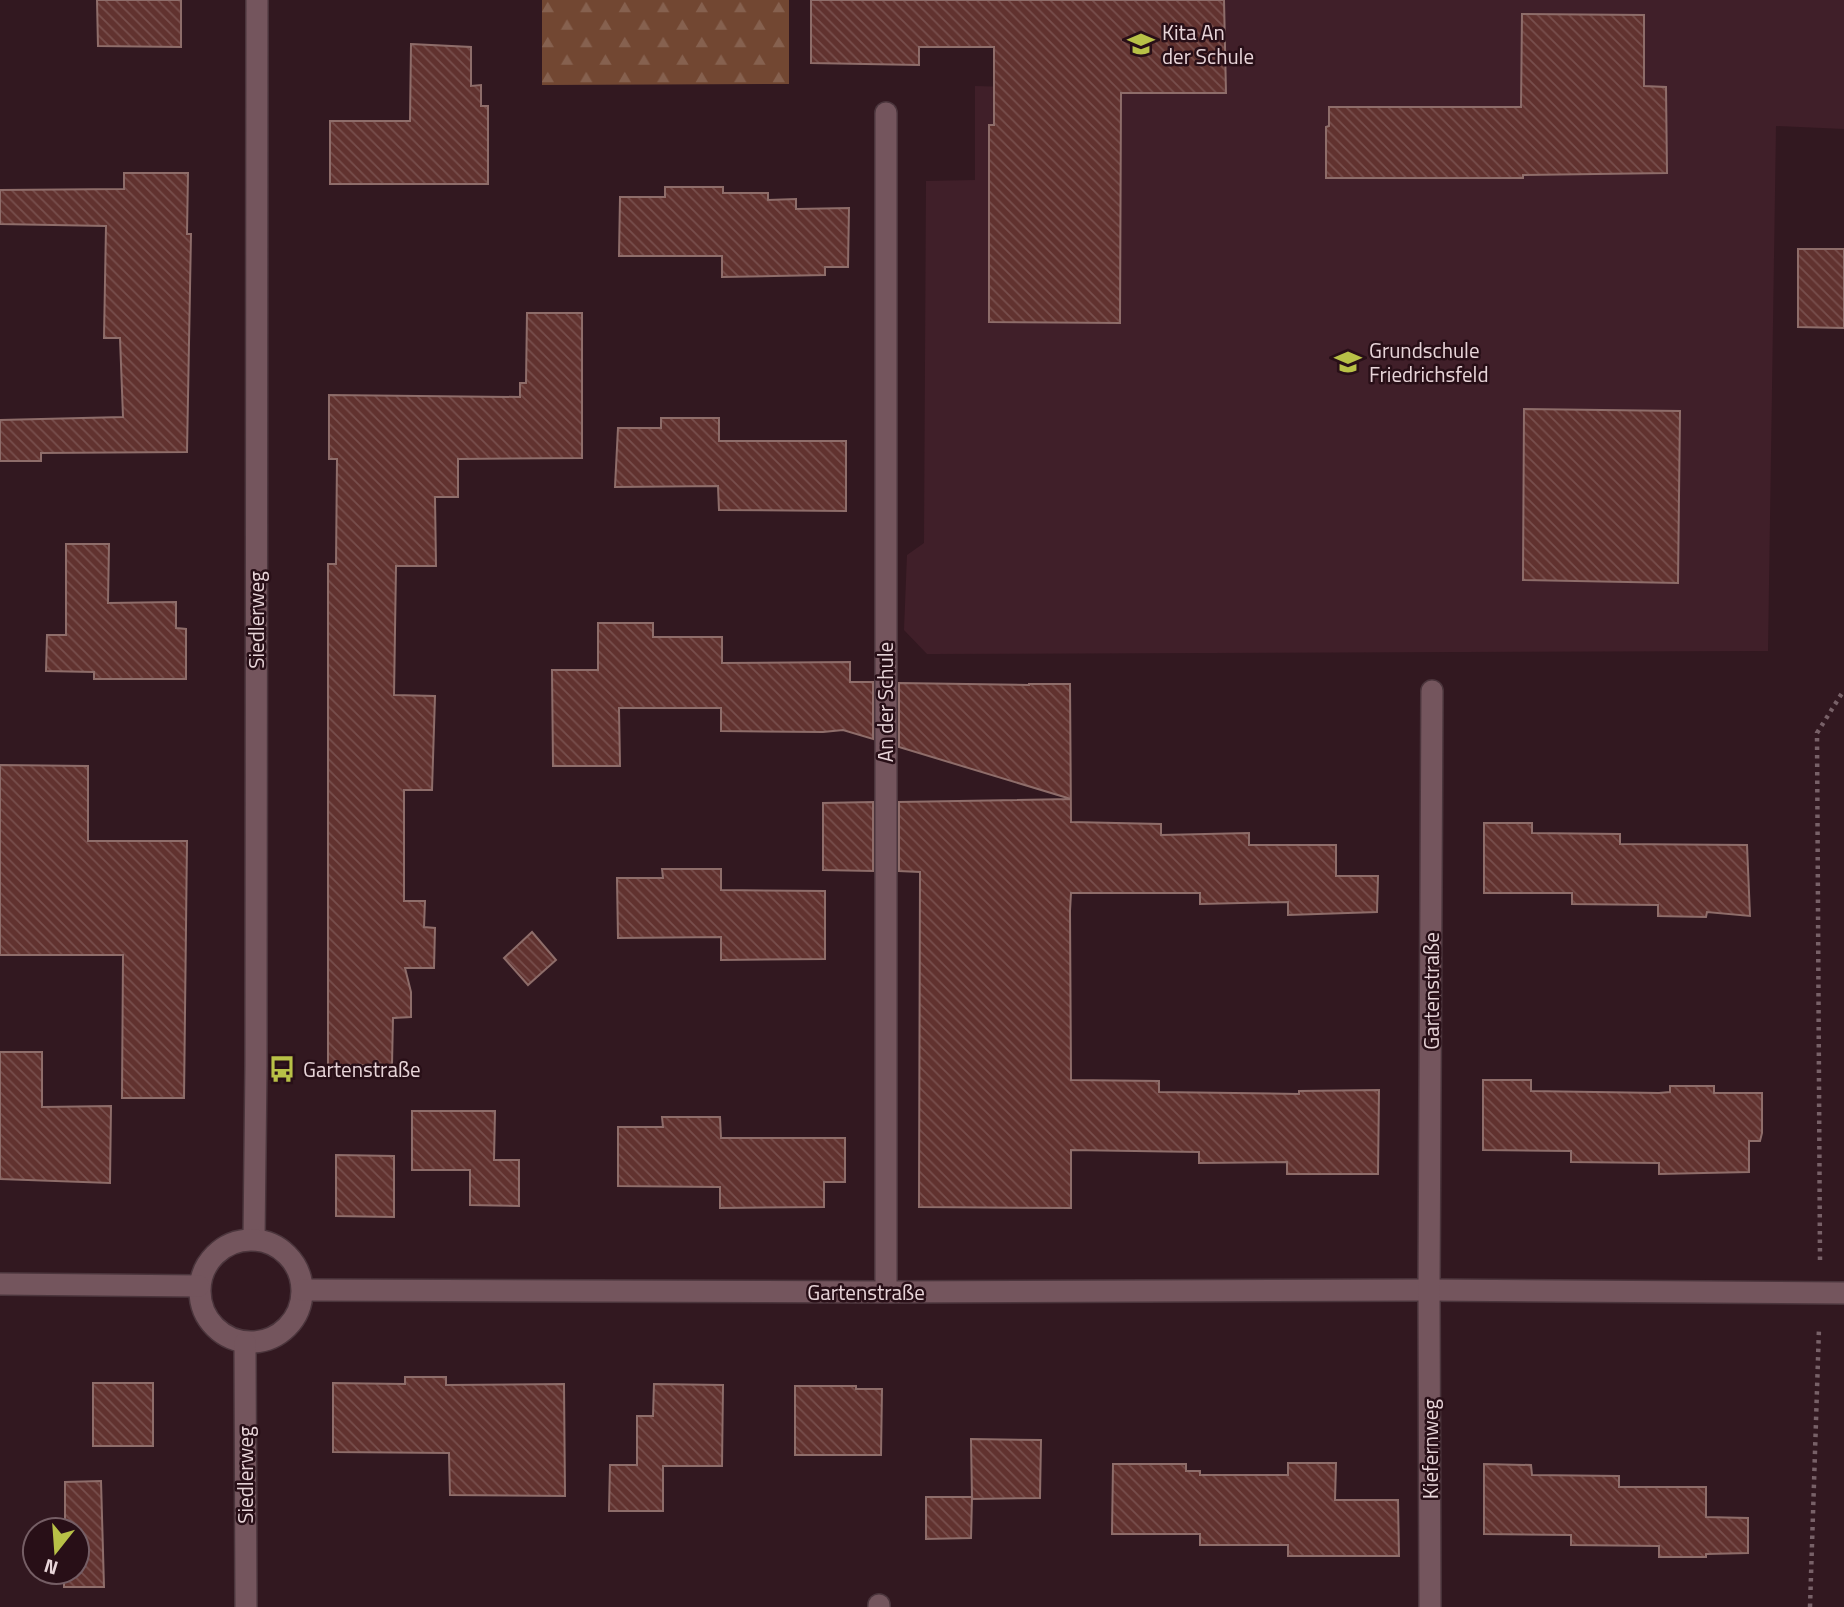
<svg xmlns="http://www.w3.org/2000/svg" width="1844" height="1607" font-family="'Titillium Web',sans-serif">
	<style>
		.built { fill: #401f29 }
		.forest { fill: url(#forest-firs) }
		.building { fill: url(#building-back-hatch); stroke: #8e6d6a; stroke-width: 2 }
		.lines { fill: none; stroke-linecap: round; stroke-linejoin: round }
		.minor-casing { stroke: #4b353c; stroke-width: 24 }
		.path { stroke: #786168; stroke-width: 4.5; stroke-dasharray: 3.5 5; stroke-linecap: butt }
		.minor { stroke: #74555d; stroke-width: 21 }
		.labels { text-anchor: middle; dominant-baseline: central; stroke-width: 5; stroke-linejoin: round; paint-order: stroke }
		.poi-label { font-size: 21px; fill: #e8d5d9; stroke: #280f17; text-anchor: start }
		.street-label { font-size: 21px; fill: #e8d5d9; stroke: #280f17 }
	</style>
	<defs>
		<pattern id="forest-firs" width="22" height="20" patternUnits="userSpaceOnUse" patternTransform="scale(1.75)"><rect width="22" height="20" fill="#724732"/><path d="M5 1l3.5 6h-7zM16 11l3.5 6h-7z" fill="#86614f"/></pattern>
		<pattern id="building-back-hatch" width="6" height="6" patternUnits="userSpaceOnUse" patternTransform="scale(1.75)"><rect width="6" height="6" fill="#61322f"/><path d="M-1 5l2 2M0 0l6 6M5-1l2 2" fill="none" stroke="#784f4d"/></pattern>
	</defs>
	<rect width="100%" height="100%" fill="#321820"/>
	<polygon class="built" points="1038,0 1844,0 1844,129 1776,126 1768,651 927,654 904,630 907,555 924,543 926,181 975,180 975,86 1038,88"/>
	<polygon class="forest" points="542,0 789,0 789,84 542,85"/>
	<g class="building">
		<polygon points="97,0 181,0 181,47 98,46"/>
		<polygon points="811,0 1224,0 1226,93 1121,93 1120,323 989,322 989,125 994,125 994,47 919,47 919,65 811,63"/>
		<polygon points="1522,14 1644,15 1644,86 1666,87 1667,173 1523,175 1523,178 1326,178 1326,127 1329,126 1329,107 1521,107"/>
		<polygon points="411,44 471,47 471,86 481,85 481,106 488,106 488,184 330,184 330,121 410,121"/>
		<polygon points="124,173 188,173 187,234 191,234 187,452 41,453 41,461 0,461 0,420 123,417 120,338 104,338 106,226 0,224 0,190 124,189"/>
		<polygon points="665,187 723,187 723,193 768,193 768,200 796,199 796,209 849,208 848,267 825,267 825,275 722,277 722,256 619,256 620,197 665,197"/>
		<polygon points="1798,249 1844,249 1844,328 1798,327"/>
		<polygon points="527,313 582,313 582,458 458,459 458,497 435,497 436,566 396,566 394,695 435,696 432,790 404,790 404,901 425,901 424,927 435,928 434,968 405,968 411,992 411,1017 393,1018 392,1065 328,1066 328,564 336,564 337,459 329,459 329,395 520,397 520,383 526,383"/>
		<polygon points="1524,409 1680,411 1678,583 1523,580"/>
		<polygon points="661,418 719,418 719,441 846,441 846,511 719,510 718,486 615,487 618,428 661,428"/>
		<polygon points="66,544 109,544 108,603 176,602 176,628 186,629 186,679 94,679 94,672 46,671 47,635 66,635"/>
		<polygon points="598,623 653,623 653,637 722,637 722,663 850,662 850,682 873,682 873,739 843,730 823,732 721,731 721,708 619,708 620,766 553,766 552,670 598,670"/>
		<polygon points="899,683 1029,685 1029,684 1070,684 1071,822 1161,824 1161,835 1249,833 1249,845 1336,845 1336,876 1378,876 1377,912 1288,915 1288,902 1200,904 1200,893 1071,893 1070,911 1071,1080 1159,1081 1159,1092 1299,1094 1299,1091 1379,1090 1378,1174 1287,1174 1287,1162 1199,1163 1199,1152 1071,1150 1071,1208 919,1207 920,872 899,871 899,802 1071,799 899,747"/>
		<polygon points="0,765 88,766 88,841 187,841 184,1098 122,1098 123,955 0,955"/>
		<polygon points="873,802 873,871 823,870 823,803"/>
		<polygon points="1484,823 1532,823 1532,833 1620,834 1620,844 1747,845 1750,916 1707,912 1706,917 1658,916 1658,905 1572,904 1572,893 1484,893"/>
		<polygon points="662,869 721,869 721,890 825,891 825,959 721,960 721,937 618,938 617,878 663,878"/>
		<polygon points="532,932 556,960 528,985 504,958"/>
		<polygon points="0,1052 42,1052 42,1107 111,1106 110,1183 0,1179"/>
		<polygon points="1483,1080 1531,1080 1531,1091 1659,1093 1670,1092 1670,1086 1714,1086 1714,1093 1762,1093 1762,1133 1760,1141 1749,1141 1749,1172 1659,1174 1659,1163 1571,1162 1571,1151 1483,1150"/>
		<polygon points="412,1111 495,1111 494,1160 519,1160 519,1206 470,1205 470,1170 412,1170"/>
		<polygon points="662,1117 720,1117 721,1138 845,1138 845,1182 824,1182 824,1207 720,1208 720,1187 618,1186 618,1127 663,1127"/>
		<polygon points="336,1155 394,1156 394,1217 336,1216"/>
		<polygon points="405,1377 446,1377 446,1385 564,1384 565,1496 450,1495 449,1453 333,1452 333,1383 405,1384"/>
		<rect x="93" y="1383" width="60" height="63"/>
		<polygon points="654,1384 723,1385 722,1466 663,1466 663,1511 609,1511 610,1465 637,1465 637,1416 653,1416"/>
		<polygon points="795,1386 856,1386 856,1389 882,1389 881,1455 795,1455"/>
		<polygon points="971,1439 1041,1440 1040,1498 972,1499"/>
		<polygon points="1288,1463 1336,1463 1335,1500 1398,1500 1399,1556 1288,1556 1288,1545 1200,1545 1200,1534 1112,1534 1113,1464 1186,1464 1186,1471 1200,1471 1200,1475 1288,1475"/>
		<polygon points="1484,1464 1531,1465 1532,1475 1619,1476 1619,1487 1706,1487 1706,1517 1748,1518 1748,1553 1706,1554 1706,1557 1659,1557 1659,1546 1571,1545 1571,1535 1484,1534"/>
		<polygon points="101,1481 104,1587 64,1587 64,1572 77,1572 77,1530 65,1530 65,1482"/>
		<polygon points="926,1497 972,1497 971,1538 926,1539"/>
	</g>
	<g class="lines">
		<defs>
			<g id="minor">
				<polyline points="254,1239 256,1066 257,0"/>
				<circle cx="251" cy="1291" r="51"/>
				<polyline points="0,1284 199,1286"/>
				<polyline points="303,1290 886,1292 1429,1290 1844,1293"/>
				<polyline points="886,1292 886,113"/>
				<polyline points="245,1343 246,1607"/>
				<polyline points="879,1605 879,1607"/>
				<polyline points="1430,1607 1429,1290 1432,691"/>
			</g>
		</defs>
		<use href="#minor" class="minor-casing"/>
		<g class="path">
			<polyline points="1820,1260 1817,733 1844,690"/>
			<polyline points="1810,1607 1819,1328"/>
		</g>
		<use href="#minor" class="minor"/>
	</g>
	<defs>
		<symbol id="school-bare" viewBox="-9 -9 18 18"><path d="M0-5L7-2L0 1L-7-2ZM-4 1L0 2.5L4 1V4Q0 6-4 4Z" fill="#b8c147" stroke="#280f17" stroke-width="2.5" paint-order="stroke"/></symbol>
		<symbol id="bus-bare" viewBox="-9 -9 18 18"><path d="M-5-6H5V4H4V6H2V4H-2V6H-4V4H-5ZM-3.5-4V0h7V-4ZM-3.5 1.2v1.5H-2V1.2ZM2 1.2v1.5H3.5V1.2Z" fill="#b8c147" stroke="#280f17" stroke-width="2.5" paint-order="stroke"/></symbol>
	</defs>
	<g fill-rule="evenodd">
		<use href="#school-bare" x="1122" y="25" width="38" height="38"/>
		<use href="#school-bare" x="1329" y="343" width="38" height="38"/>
		<use href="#bus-bare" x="263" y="1050" width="38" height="38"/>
	</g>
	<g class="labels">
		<g class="poi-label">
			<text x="1162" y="32">Kita An<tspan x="1162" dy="24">der Schule</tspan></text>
			<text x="1369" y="350">Grundschule<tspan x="1369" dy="24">Friedrichsfeld</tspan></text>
			<text x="303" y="1069">Gartenstraße</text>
		</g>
		<g class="street-label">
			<text transform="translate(256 620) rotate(-90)">Siedlerweg</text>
			<text transform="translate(885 702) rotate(-90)">An der Schule</text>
			<text transform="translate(1431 991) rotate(-90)">Gartenstraße</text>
			<text x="866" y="1292">Gartenstraße</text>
			<text transform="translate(1430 1449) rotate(-90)">Kiefernweg</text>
			<text transform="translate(245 1475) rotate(-90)">Siedlerweg</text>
		</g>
	</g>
	<g transform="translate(56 1551) rotate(197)"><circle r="33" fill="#280f17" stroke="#755e65" stroke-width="2"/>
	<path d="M0-5L12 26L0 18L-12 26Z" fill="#b8c147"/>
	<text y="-10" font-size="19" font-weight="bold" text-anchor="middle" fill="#e8d5d9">N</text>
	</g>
</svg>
